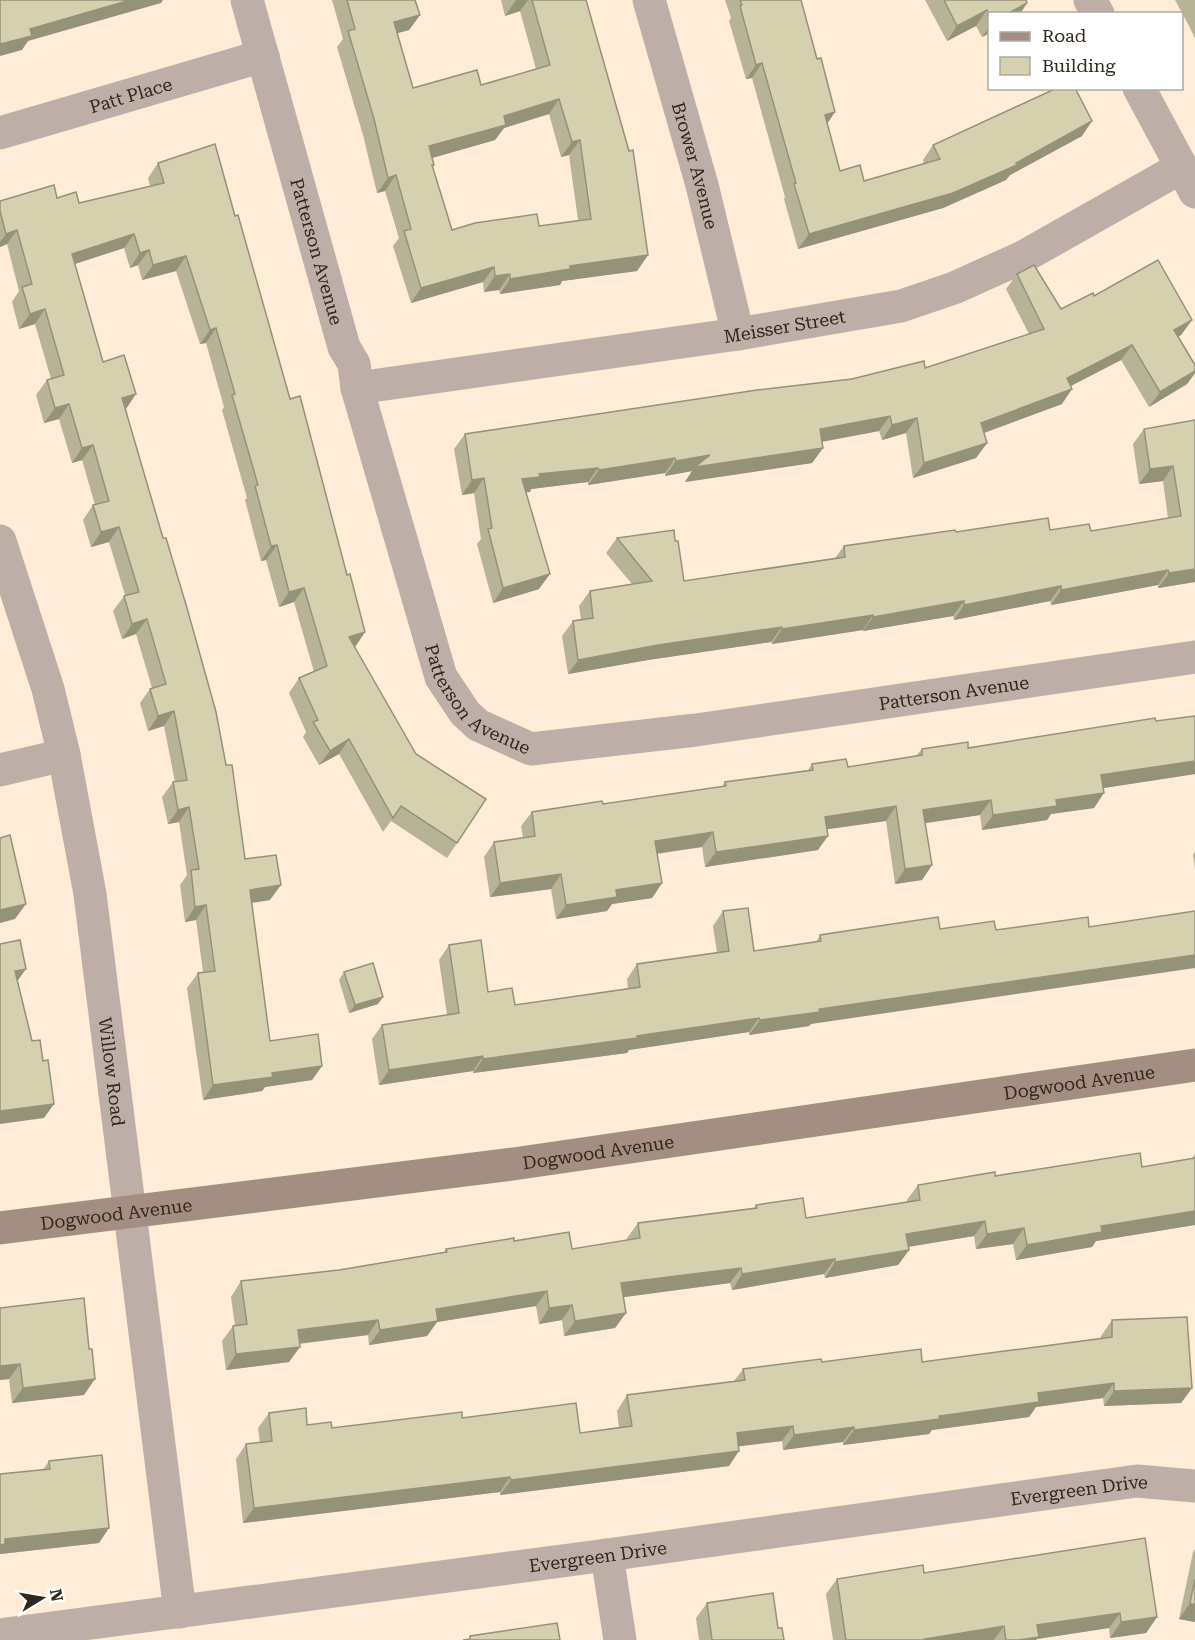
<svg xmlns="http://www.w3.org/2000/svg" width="1195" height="1640" font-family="'Roboto Serif',serif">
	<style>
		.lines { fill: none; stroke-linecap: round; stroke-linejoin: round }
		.street { stroke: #bdaea7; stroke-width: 33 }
		.secondary { stroke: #a48e83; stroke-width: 33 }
		.wall { fill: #b7b496; fill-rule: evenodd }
		.shaded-wall { fill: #95927a }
		.building { fill: #d5d1af; stroke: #95927a; stroke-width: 1.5; fill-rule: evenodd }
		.labels { text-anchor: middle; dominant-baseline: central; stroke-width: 6; stroke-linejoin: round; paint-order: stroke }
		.street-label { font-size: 18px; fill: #30281d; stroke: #fff }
	</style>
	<rect width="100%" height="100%" fill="#feecd6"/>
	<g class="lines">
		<g class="street">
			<path id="s1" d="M247,0L344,347L354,364L357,388L441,677L465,713L478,725L531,749L696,730L1195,657"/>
			<path id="s2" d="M649,0L702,185L738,334"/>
			<polyline points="1090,0 1098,14"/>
			<polyline points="1139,88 1195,192"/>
			<path id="s3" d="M0,133L263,56"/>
			<path id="s4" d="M357,388L738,334L901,306L954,288L1023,257L1182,167"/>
			<path id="s5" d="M0,541L48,689L64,755L90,894L180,1612"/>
			<polyline points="0,770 64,755"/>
			<polyline points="607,1555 620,1640"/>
			<path id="s6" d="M0,1635L607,1555L1137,1481L1195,1486"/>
		</g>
		<path class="secondary" id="s7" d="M0,1228L513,1164L1195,1065"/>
	</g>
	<g class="wall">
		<path d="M332,0H415L420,15L409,30L397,33L413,88L481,85L536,69L520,11L505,16L501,0H586L648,255L637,271L562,281L560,285L500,294L499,290L484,292L483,282L411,303L393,246L399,238L385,191L377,193L363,135L337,47L343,39ZM549,114L561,157L569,155L578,220L539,226L452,230L432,167L434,165L432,158L495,140L504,128Z"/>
		<polygon points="725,0 801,0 827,123 840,171 864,181 924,164 923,160 933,145 1082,136 1010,175 1006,180 943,208 798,249 784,199 785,197 752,78 746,79 729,21 731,18"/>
		<polygon points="925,0 1026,0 1027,3 1020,14 990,14 990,33 982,37 976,26 947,41"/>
		<polygon points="1175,0 1195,0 1195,38 1188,24"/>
		<polygon points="158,163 235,216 290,399 365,632 355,647 457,843 447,858 391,821 383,832 339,754 319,765 303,737 306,732 289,693 299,678 314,672 294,602 279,607 266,560 261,561 245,500 247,498 222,410 224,407 206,343 200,344 176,271 142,280 138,265 130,268 124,248 75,264 103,362 126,409 245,859 270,900 252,903 270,1041 322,1066 312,1080 265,1087 262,1091 203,1100 187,988 198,973 203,972 196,920 185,922 180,885 187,875 179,822 168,824 162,797 173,782 175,782 164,726 148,731 140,703 150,689 152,688 136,634 122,639 113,611 124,596 125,595 109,542 91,547 83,520 93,505 95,505 82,460 72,463 59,419 44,423 36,395 47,380 51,379 35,324 19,329 12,302 19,291 7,244 0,247 0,201 57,198 79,203 150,186 148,178"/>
		<polygon points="1017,274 1061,309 1094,296 1192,320 1181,335 1178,337 1195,365 1195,373 1187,384 1149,407 1121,360 1071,386 1062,404 984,433 987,443 976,458 913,478 906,433 882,440 879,431 822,442 823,448 812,463 685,482 692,471 665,476 665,473 588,485 588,482 531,489 530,492 526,492 539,589 493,603 477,544 481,539 474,493 462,495 454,449 465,434 925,368 1029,334 1006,289"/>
		<polygon points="1195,420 1195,582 1158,588 1158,585 1051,605 1050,601 954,620 953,616 863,631 863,630 772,644 771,642 648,660 568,674 562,636 573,621 581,619 579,606 590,591 632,584 606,553 617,538 675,541 684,581 835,558 844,546 956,532 1050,530 1091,531 1168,518 1163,481 1139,484 1133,444 1144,429"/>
		<polygon points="1156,721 1195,774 1103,788 1094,808 1051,814 1047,820 982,830 980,815 925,823 932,865 922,880 895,884 886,821 827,829 818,850 705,867 702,847 657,854 662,883 652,898 612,904 607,911 556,919 551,889 490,897 484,857 494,842 523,838 521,826 532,812 603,804 722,786 725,782 808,770 812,764 848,767 916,756 922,749 968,748"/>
		<polygon points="1195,852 1195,868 1193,855"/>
		<polygon points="723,911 754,951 816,942 820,935 938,917 811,1024 809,1026 749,1035 749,1032 629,1050 627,1053 473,1073 473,1071 379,1085 372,1039 382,1025 447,1015 439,960 449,945 488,992 515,1005 628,989 627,979 637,964 717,953 713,926"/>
		<polygon points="344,972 378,1004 349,1013 339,980"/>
		<polygon points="1195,1154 1195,1225 1096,1241 1092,1247 1016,1260 1013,1244 976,1249 974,1236 908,1247 909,1250 898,1265 825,1278 824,1274 732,1290 730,1283 623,1297 626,1313 615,1328 564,1336 562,1320 539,1324 536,1306 437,1322 427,1336 369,1345 368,1335 299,1344 289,1362 226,1370 222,1341 233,1326 235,1326 231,1297 241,1281 339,1270 444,1252 446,1249 514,1241 572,1249 627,1240 627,1238 638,1223 754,1208 756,1205 806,1218 907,1202 907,1200 918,1185 995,1176 1142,1167 1192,1158"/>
		<polygon points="0,1308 84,1395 12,1403 9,1379 0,1380"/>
		<polygon points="1112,1320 1192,1388 1181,1403 1104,1406 1103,1398 1036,1407 1029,1417 932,1430 929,1434 843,1445 843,1442 783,1450 782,1441 739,1446 729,1466 500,1495 500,1492 243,1523 236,1459 246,1444 260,1443 258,1428 269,1413 307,1425 332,1428 462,1418 580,1433 619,1427 617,1411 627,1395 734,1381 743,1369 822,1362 922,1362 1101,1339 1101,1336"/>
		<polygon points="49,1461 99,1543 0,1554 0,1474 43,1470"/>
		<polygon points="1195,1549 1195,1622 1179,1619 1193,1552"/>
		<polygon points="924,1573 1157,1617 1146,1633 1110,1638 1109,1628 1037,1639 1036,1640 833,1640 826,1594 837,1579"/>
		<polygon points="707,1603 778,1628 784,1640 699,1640 696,1618"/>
	</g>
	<g class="shaded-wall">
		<polygon points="130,0 163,0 161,3 28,41 22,50 0,56 0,44 30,29"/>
		<polygon points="516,0 528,0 520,11 505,16"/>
		<polygon points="1027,3 1020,14 1007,14"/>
		<polygon points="987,10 976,26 947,41 957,26"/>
		<polygon points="420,15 409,30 383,37 394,22"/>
		<polygon points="990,26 990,33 982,37"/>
		<polygon points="762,63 752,78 746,79 756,65"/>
		<polygon points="559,99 549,114 504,128 495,140 418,162 429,146 504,116"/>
		<polygon points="835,112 825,127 825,115"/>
		<polygon points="1092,121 1082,136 1010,175 1006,180 943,208 798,249 809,234 1016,163"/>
		<polygon points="580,140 569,155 561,157 572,142"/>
		<polygon points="396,175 385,191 377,193 388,178"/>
		<polygon points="17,230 7,244 0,247 0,242 6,234"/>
		<polygon points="134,234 124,248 62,268 72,254"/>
		<polygon points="149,250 138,265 130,268 140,253"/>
		<polygon points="648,255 637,271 562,281 560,285 500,294 510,279 570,266"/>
		<polygon points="186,256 176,271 142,280 153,265"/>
		<polygon points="494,267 483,282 411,303 421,288"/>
		<polygon points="510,274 499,290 484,292 495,276"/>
		<polygon points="45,309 35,324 19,329 30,314"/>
		<polygon points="1192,320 1181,335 1164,345 1174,330"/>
		<polygon points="216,328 206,343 200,344 210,330"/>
		<polygon points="1132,345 1121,360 1057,393 1067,378"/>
		<polygon points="1195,371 1195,373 1187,384 1149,407 1160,392"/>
		<polygon points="1072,389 1062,404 970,438 981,423"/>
		<polygon points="136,394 126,409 122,398"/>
		<polygon points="69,404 59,419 44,423 55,408"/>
		<polygon points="890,416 879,431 809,444 820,429"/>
		<polygon points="917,418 906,433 882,440 892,425"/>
		<polygon points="987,443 976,458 913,478 924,463"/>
		<polygon points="93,445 82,460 72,463 82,448"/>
		<polygon points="823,448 812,463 685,482 692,471 665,476 676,461 710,455"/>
		<polygon points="675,458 665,473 588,485 599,470"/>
		<polygon points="1173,466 1163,481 1139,484 1150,469"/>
		<polygon points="598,468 588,482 531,489 530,492 512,494 522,479 539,474"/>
		<polygon points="484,478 474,493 462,495 472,480"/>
		<polygon points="119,527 109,542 91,547 101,532"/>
		<polygon points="277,545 266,560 261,561 271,546"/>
		<polygon points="1195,569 1195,582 1158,588 1169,573"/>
		<polygon points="1168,570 1158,585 1051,605 1061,590"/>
		<polygon points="550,574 539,589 493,603 503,588"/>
		<polygon points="1061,586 1050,601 954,620 964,605"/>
		<polygon points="304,588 294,602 279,607 289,592"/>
		<polygon points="964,601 953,616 863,631 873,617"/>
		<polygon points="873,615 863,630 772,644 782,629"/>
		<polygon points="147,619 136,634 122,639 132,624"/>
		<polygon points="782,627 771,642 648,660 568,674 578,660 658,645"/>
		<polygon points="365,632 355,647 349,637"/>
		<polygon points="174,711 164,726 148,731 158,716"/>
		<polygon points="349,739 339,754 319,765 330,751"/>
		<polygon points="1195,761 1195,774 1091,790 1101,775"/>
		<polygon points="1104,793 1094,808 1051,814 1047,820 982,830 993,815 1056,800"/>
		<polygon points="991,800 980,815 913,825 923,810"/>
		<polygon points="896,806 886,821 815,831 825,817"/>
		<polygon points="189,807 179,822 168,824 178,810"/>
		<polygon points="713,832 702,847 645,855 655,841"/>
		<polygon points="828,836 818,850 705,867 716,852"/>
		<polygon points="932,865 922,880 895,884 905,869"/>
		<polygon points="561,874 551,889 490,897 500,883"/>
		<polygon points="662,883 652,898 612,904 607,911 556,919 566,905 616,890"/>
		<polygon points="281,885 270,900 240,904 250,890"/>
		<polygon points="26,904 15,919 0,923 0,910"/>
		<polygon points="206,905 196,920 185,922 195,907"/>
		<polygon points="1195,955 1195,968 811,1024 809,1026 749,1035 760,1020 819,1009"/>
		<polygon points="26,969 16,983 15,971"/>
		<polygon points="383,997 378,1004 349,1013 355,1005"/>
		<polygon points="759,1018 749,1032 629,1050 627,1053 473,1073 483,1059"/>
		<polygon points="483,1056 473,1071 379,1085 389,1070"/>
		<polygon points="322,1066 312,1080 265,1087 262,1091 203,1100 213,1085 272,1073"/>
		<polygon points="54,1104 44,1118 0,1124 0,1111"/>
		<polygon points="1195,1211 1195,1225 1096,1241 1092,1247 1016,1260 1027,1245 1101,1226"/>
		<polygon points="985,1221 974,1236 895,1249 906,1234"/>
		<polygon points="1024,1228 1013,1244 976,1249 987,1234"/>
		<polygon points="909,1250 898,1265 825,1278 835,1262"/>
		<polygon points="835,1259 824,1274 732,1290 742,1274"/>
		<polygon points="741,1268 730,1283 610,1299 621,1283"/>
		<polygon points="547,1291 536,1306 437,1322 427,1336 369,1345 380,1330 436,1309"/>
		<polygon points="572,1305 562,1320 539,1324 549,1308"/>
		<polygon points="626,1313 615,1328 564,1336 575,1321"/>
		<polygon points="378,1320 368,1335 287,1345 298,1330"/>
		<polygon points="300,1347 289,1362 226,1370 236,1354"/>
		<polygon points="20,1364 9,1379 0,1380 0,1366"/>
		<polygon points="95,1379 84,1395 12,1403 23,1388"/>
		<polygon points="1114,1383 1103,1398 1036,1407 1029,1417 932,1430 929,1434 843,1445 854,1430 939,1416 1038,1393"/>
		<polygon points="1192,1388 1181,1403 1104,1406 1114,1391"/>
		<polygon points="793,1426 782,1441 726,1448 737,1433"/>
		<polygon points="854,1427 843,1442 783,1450 794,1435"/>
		<polygon points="739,1451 729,1466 500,1495 511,1480"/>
		<polygon points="510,1477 500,1492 243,1523 254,1508"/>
		<polygon points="109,1528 99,1543 0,1554 0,1545 5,1539"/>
		<polygon points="1190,1603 1195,1605 1195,1622 1179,1619"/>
		<polygon points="1120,1613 1109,1628 1037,1639 1036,1640 1018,1640 1037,1625"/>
		<polygon points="1157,1617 1146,1633 1110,1638 1121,1622"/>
		<polygon points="1004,1626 994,1640 924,1640 925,1639"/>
	</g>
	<g class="building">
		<polygon points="0,0 130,0 30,29 32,36 0,44"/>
		<path d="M347,0H415L420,15L394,22L413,88L477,70L481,85L550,65L532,0H586L629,151L633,150L648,255L570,266V269L510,279V274L495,276L494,267L421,288L404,231L411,229L396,175L388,178L374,119L348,31L355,29ZM559,99L572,142L580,140L591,219L539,226L537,214L475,223L452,230L432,165H434L429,146L506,125L504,116Z"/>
		<polygon points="740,0 801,0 817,59 821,58 835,112 825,115 840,171 860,165 864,181 940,159 933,145 1057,88 1075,88 1092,121 1016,163 1017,165 953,193 809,234 794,184 796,183 762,63 756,65 740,6 742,5"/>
		<polygon points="944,0 1026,0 1027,3 1007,14 990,14 990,16 987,10 957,26"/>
		<polygon points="215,144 235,216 238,215 290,399 300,396 347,575 350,574 365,632 349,637 416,754 486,799 457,843 401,806 393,818 349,739 330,751 313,722 318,720 299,678 327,666 304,588 289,592 277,545 271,546 255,486 258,485 232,395 235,394 216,328 210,330 186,256 153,265 149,250 140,253 134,234 72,254 103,362 124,355 136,394 122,398 163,538 166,538 187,608 216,712 226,765 232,765 245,859 276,855 281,885 250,890 270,1041 318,1034 322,1066 272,1073 273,1077 213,1085 198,973 215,971 206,905 195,907 191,870 199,869 189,807 178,810 173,782 187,780 174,711 158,716 150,689 166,684 147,619 132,624 124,596 139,592 119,527 101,532 93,505 109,501 93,445 82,448 69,404 55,408 47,380 64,375 45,309 30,314 22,287 32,284 17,230 6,234 0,211 0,201 54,185 57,198 76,192 79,203 164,183 158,163"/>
		<polygon points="1158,260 1192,320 1174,330 1195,365 1195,371 1160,392 1132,345 1067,378 1072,389 981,423 987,443 924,463 917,418 892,425 890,416 820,429 823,448 695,467 710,455 676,461 675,458 599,470 598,468 539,474 540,477 522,479 550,574 503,588 488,529 492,528 484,478 472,480 465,434 757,390 852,379 924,361 925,368 1044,329 1017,274 1034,265 1061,309 1093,293 1094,296"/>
		<polygon points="1195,420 1195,569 1169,573 1168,570 1061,590 1061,586 964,605 964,601 873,617 873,615 782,629 782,627 658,645 578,660 573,621 593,618 590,591 652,581 617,538 674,530 675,541 678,541 684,581 845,557 844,546 955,530 956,532 1048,518 1050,530 1089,524 1091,531 1181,516 1173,466 1150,469 1144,429"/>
		<polygon points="1195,716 1195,761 1101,775 1104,793 1056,800 1057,806 993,815 991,800 923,810 932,865 905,869 896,806 825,817 828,836 716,852 713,832 655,841 662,883 616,890 617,897 566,905 561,874 500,883 494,842 535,836 532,812 602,801 603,804 726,786 725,782 813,770 812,764 846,759 848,767 922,755 922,749 968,742 968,748 1155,718 1156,721"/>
		<polygon points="10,835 26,904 0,910 0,838"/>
		<polygon points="748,908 754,951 821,941 820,935 938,917 940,929 994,921 996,930 1088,917 1089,927 1195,911 1195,955 819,1009 820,1012 760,1020 759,1018 637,1036 637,1038 483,1059 483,1056 389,1070 382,1025 459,1013 449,945 481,940 488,992 512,988 515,1005 640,987 637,964 729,951 723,911"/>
		<polygon points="20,940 26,969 15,971 32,1041 40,1040 43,1061 48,1060 54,1104 0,1111 0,944"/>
		<polygon points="373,963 383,997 355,1005 344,972"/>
		<polygon points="1140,1153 1142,1167 1195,1158 1195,1211 1101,1226 1102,1232 1027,1245 1024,1228 987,1234 985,1221 906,1234 909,1250 835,1262 835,1259 742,1274 741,1268 621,1283 626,1313 575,1321 572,1305 549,1308 547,1291 436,1309 438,1321 380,1330 378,1320 298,1330 300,1347 236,1354 233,1326 247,1324 241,1281 339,1270 447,1252 446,1249 514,1238 514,1241 569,1232 572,1249 640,1238 638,1223 757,1208 756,1205 803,1198 806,1218 920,1200 918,1185 995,1172 995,1176"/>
		<polygon points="84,1298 89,1349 92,1349 95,1379 23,1388 20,1364 0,1366 0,1308"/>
		<polygon points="1187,1317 1192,1388 1114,1391 1114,1383 1038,1393 1039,1402 939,1416 940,1419 854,1430 854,1427 794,1435 793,1426 737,1433 739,1451 511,1480 510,1477 254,1508 246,1444 272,1441 269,1413 306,1408 307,1425 331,1422 332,1428 462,1412 462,1418 576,1403 580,1433 632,1426 627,1395 745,1380 743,1369 821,1359 822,1362 921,1349 922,1362 1112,1337 1112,1320"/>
		<polygon points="102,1455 109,1528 5,1539 5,1544 0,1545 0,1474 50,1469 49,1461"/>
		<polygon points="1145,1538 1157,1617 1121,1622 1120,1613 1037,1625 1039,1637 1018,1640 1006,1640 1004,1626 925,1639 926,1640 846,1640 837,1579 923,1565 924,1573"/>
		<polygon points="1195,1579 1195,1605 1190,1603"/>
		<polygon points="773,1593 778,1628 782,1628 784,1640 712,1640 707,1603"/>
		<polygon points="557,1623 560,1640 463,1640 470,1639 470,1636"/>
	</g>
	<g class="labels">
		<g class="street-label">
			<text stroke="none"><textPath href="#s3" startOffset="136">Patt Place</textPath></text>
			<text stroke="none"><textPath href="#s2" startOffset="172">Brower Avenue</textPath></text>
			<text stroke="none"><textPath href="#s1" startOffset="261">Patterson Avenue</textPath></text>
			<text stroke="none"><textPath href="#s4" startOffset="432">Meisser Street</textPath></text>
			<text stroke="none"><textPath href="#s1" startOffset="747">Patterson Avenue</textPath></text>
			<text stroke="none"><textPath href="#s1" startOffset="1251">Patterson Avenue</textPath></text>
			<text stroke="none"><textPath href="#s5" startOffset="544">Willow Road</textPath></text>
			<text stroke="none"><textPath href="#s7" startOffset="1089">Dogwood Avenue</textPath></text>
			<text stroke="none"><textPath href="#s7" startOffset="603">Dogwood Avenue</textPath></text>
			<text stroke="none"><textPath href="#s7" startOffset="117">Dogwood Avenue</textPath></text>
			<text stroke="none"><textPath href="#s6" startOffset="1089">Evergreen Drive</textPath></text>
			<text stroke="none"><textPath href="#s6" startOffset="603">Evergreen Drive</textPath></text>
		</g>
	</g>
	<rect x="988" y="12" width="195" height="78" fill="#ffffff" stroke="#aca9a5" stroke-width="1.5"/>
	<rect x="1000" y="32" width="30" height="9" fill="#a48e83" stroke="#aca9a5" stroke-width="1.5"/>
	<text x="1042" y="42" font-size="18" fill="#30281d">Road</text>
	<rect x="1000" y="57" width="30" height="18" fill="#d5d1af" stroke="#aca9a5" stroke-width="1.5"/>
	<text x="1042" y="72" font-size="18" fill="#30281d">Building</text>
	<g transform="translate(42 1598) rotate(79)" stroke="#ffffff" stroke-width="4.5" paint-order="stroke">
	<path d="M0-4.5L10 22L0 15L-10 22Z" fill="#30281d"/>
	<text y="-9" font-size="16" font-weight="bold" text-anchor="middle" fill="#30281d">N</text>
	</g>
</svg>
